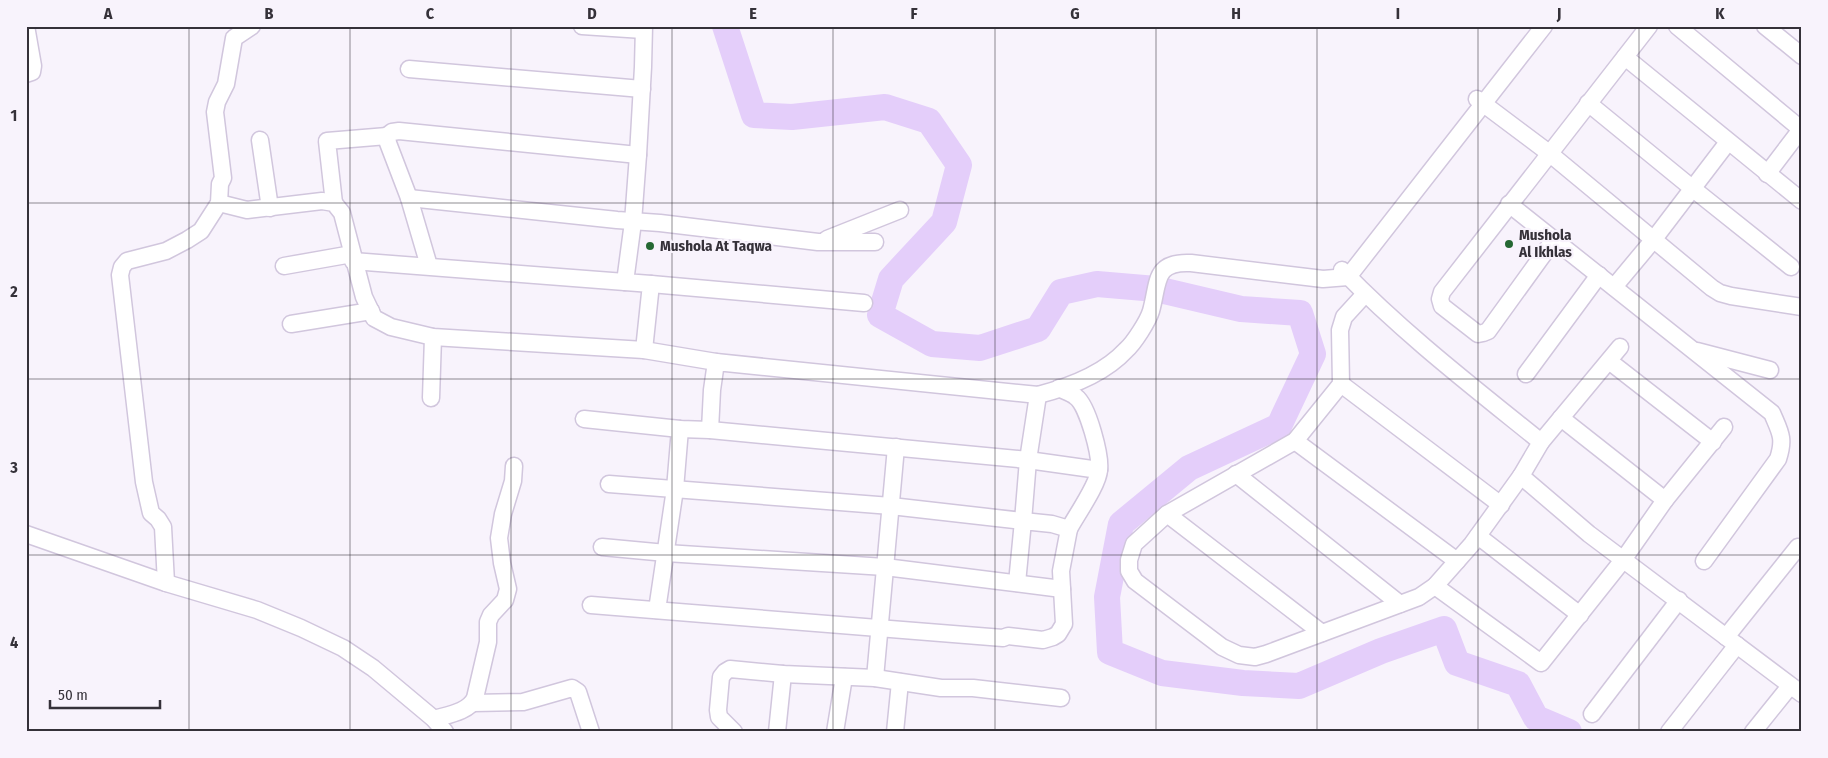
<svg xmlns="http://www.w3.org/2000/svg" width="1828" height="758" font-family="'Fira Sans Condensed',sans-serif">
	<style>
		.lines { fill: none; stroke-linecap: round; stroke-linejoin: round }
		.river { stroke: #e4cefa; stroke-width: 26 }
		.minor-casing { stroke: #d1c6dd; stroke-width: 19 }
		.minor { stroke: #fff; stroke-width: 16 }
		.grid { fill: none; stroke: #353139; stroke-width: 1; stroke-opacity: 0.55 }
		.poi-dot { fill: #256833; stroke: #f8f3fc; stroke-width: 2 }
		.labels { text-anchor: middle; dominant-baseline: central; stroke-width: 4.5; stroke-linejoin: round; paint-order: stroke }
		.poi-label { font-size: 15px; font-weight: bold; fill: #353139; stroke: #f8f3fc; text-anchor: start }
		.neatline { fill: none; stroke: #353139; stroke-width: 2 }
		.grid-label { font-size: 16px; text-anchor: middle; font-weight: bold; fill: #353139 }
	</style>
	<rect width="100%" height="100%" fill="#f8f3fc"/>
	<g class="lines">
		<polyline class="river" points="725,26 754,115 792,117 885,107 929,121 959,165 944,222 891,279 880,315 932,344 980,348 1038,329 1061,292 1097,284 1156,289 1241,309 1300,313 1313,354 1279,426 1189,468 1121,524 1107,597 1110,652 1162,673 1243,683 1299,686 1381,651 1444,629 1457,663 1518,684 1536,718 1569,732"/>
		<defs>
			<g id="minor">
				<polyline points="582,26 643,30"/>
				<polyline points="644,26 643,67 638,155 633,222 625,282 651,284 644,350 716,362"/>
				<polyline points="1677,26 1802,130"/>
				<polyline points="1765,26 1802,56"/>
				<polyline points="1625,57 1802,201"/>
				<polyline points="409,69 642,89"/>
				<polyline points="26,74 32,72 33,66 26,26"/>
				<polyline points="1477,99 1549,153 1712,288 1720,293 1731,296 1802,307"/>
				<polyline points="1588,103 1692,188 1791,267"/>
				<polyline points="260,140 270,208"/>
				<polyline points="1767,174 1802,128"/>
				<polyline points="409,198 617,220 660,223 818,242 875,242"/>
				<polyline points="219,203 247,210 322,201 334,203 342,213 364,297 374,318 391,327 433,337 644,350"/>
				<polyline points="334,203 327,141 387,136"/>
				<path d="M1509,204L1772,413C1780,432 1785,438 1778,459L1704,561"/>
				<polyline points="827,239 900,210"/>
				<polyline points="1553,241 1488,331 1483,333 1478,334 1442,306 1440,299 1442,292 1649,26"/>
				<polyline points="353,261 625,282"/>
				<polyline points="284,266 352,254"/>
				<polyline points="429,266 409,198 388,143 387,136 392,132 399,131 638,155"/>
				<path d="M1342,270C1403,333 1473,387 1541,442L1620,347"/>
				<polyline points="651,284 864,303"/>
				<polyline points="1614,287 1654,239 1728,142"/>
				<polyline points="1365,294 1344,317 1340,330 1341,384 1295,441 1167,514 1134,544 1129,560 1129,571 1135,581 1222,647 1239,655 1255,657 1266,654 1419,597 1435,586 1472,544 1521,476"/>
				<polyline points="291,324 371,311"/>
				<polyline points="1697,351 1770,370"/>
				<polyline points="1609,361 1713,442"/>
				<polyline points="1526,374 1599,275"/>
				<polyline points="1341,384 1501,505"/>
				<path d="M1059,388C1064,391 1072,393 1076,397C1088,406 1101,456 1099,470C1098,485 1077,514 1069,529"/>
				<polyline points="431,398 433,337"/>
				<polyline points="1561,418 1665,500"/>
				<polyline points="584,419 680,429 710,430 1028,460 1099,470"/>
				<path d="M710,430L712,390L716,362L1038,395C1069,387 1104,374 1126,350C1134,343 1148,321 1151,311C1159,283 1153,261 1191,263L1323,279L1348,277L1544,26"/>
				<polyline points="1295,441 1457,561"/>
				<polyline points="1541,442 1521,476 1589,534 1802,694"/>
				<polyline points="1236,474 1400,604"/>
				<polyline points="609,484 891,506 1023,521 1028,460 1038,395"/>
				<polyline points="1167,514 1322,633"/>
				<polyline points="26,534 166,583 257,610 301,628 343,648 373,668 434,719 445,732"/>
				<polyline points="1478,536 1580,615"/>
				<polyline points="602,547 666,553 885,567 1062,589"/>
				<polyline points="166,583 163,527 158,519 151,513 144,482 120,275 122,267 127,261 166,251 187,240 201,231 219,203 220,184 223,178 215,112 217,102 226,84 234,38 252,26"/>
				<polyline points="1435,586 1541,663 1623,560 1665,500 1724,427"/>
				<polyline points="591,605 1003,638 1008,636 1043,640 1053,637 1058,634 1064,624 1061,571 1069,529 1052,524 1023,521 1017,583"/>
				<polyline points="657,610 675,489 680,429"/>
				<polyline points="1726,637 1798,547"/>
				<polyline points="875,678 896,447"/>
				<polyline points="473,703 523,702 572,688 578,692 591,732"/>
				<polyline points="1592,714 1679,600"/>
				<path d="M434,719C447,715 469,712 475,698L488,642V622L491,615L505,600L508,589L502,563L499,538L503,514L513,481L514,466"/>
				<polyline points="734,732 719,717 718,710 721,677 725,672 730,669 783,674 875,678 941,688 973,688 1061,698"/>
				<polyline points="777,732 783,674"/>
				<polyline points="835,732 844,677"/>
				<polyline points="895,732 900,682"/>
				<polyline points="1669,732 1737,645"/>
				<polyline points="1753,732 1790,686"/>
			</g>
		</defs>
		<use href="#minor" class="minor-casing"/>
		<use href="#minor" class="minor"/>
	</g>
	<path class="grid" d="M189,26V732M350,26V732M511,26V732M672,26V732M833,26V732M995,26V732M1156,26V732M1317,26V732M1478,26V732M1639,26V732M26,203H1802M26,379H1802M26,555H1802"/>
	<g class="poi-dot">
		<circle cx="1509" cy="244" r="5"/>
		<circle cx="650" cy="246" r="5"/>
	</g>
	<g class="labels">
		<g class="poi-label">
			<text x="1519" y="235">Mushola<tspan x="1519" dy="17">Al Ikhlas</tspan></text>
			<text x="660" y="246">Mushola At Taqwa</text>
		</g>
	</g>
	<rect width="1828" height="758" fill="none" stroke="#f8f3fc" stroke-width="55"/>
	<path d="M50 700v8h110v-8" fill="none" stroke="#353139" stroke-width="2.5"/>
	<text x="58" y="700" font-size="15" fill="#353139" stroke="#f8f3fc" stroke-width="4" paint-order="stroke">50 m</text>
	<rect x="28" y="28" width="1772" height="702" class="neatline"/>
	<g class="grid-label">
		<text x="108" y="19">A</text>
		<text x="269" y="19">B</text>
		<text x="430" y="19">C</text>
		<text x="592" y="19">D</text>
		<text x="753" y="19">E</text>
		<text x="914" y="19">F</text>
		<text x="1075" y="19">G</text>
		<text x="1236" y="19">H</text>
		<text x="1398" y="19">I</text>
		<text x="1559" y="19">J</text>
		<text x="1720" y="19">K</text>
		<text x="14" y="121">1</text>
		<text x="14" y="297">2</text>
		<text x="14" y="473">3</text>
		<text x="14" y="648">4</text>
	</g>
</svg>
